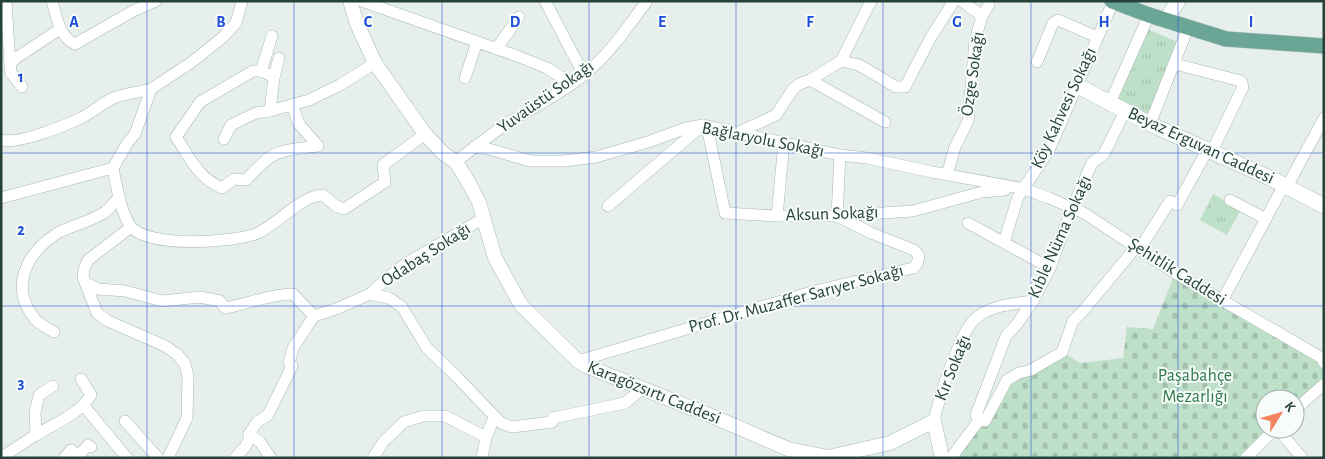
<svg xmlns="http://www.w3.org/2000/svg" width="1325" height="459" font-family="'Alegreya Sans',sans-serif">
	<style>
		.grass { fill: url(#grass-tufts) }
		.cemetery { fill: url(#cemetery-stones) }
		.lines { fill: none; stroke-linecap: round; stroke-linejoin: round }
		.minor-casing { stroke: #a8b8b2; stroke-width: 12 }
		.tertiary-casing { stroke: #a8b8b2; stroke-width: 15 }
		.secondary-casing { stroke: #a4bbb3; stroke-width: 16 }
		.primary-casing { stroke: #c2cac8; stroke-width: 16 }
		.minor { stroke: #fff; stroke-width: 11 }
		.tertiary { stroke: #fff; stroke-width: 14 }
		.secondary { stroke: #fff; stroke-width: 15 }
		.primary { stroke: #6aa596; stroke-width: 15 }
		.grid { fill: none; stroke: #1d4ed8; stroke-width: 1; stroke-opacity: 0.55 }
		.labels { text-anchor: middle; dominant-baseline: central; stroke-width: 4; stroke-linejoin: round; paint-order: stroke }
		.street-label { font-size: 18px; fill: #24423a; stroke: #f7fbf9 }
		.park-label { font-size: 18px; fill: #2d7a4b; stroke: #f7fbf9 }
		.grid-label { font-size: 16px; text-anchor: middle; font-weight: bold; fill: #1d4ed8; stroke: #f7fbf9; stroke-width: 4; stroke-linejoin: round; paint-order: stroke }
	</style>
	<defs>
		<pattern id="grass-tufts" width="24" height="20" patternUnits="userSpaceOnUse" patternTransform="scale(1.25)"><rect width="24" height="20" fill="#bfe0c8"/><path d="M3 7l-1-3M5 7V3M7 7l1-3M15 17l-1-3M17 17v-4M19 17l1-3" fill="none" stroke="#a4c1ad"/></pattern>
		<pattern id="cemetery-stones" width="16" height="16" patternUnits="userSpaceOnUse" patternTransform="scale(1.25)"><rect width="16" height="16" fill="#bfe0c8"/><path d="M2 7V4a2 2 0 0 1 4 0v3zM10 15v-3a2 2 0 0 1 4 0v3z" fill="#a4c1ad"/></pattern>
	</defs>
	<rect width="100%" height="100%" fill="#e6efeb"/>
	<g class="grass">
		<polygon points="1147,29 1180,43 1149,117 1116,101"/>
		<polygon points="1213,194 1241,210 1227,235 1200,220"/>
	</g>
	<polygon class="cemetery" points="1175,273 1324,366 1324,384 1295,411 1295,399 1265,399 1265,429 1276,429 1240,458 952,458 1009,383 1062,352 1080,363 1123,358 1127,327 1153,329"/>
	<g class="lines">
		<defs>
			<g id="minor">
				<polyline points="6,1 10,65 16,58 60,29"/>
				<path d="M52,1C56,16 60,38 75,44L133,11L156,1"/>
				<polyline points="362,1 517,56 547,68 572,84"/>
				<polyline points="545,1 584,75"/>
				<polyline points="962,1 982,16"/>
				<polyline points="496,49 519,17"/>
				<polyline points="841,61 859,65 896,87 905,87 931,37 954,1"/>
				<polyline points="1037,62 1053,23 1058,20 1097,37"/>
				<polyline points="1175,64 1241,81 1243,87 1212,151"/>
				<polyline points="10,65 11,73 22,87"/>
				<polyline points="261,71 272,36"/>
				<path d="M274,77L261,71H253L200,102L176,137C191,159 197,177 222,188L234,179L246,180C274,149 278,151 318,146L299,124L292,105"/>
				<polyline points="465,78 477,42"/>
				<polyline points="810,80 885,122"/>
				<polyline points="1110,103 1149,15"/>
				<polyline points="270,111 274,77 279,58"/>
				<polyline points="1150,124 1188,28"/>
				<polyline points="707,126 725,213 777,216 837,216 913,211 982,192 1005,190"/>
				<polyline points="739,132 776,115 793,89 799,84 810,80 841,61 871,1"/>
				<polyline points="224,139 231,125 256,113 270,111 309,100 340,85 375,63"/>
				<path d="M1,140C18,145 67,125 83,117C94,111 105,101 116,97C127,93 140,92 151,89"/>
				<polyline points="474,147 489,149 530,161 564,161 596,157 648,142 686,128 703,125 840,155 867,158 932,172 1025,189 1049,198 1084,213 1175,273 1322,358 1324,363"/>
				<path d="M456,162C473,148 490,135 508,123C534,107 562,93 585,74C610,54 628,26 647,1"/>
				<path d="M113,168C116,184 121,214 131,227C149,248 234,243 258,233C276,225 302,195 323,195L336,206L344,209L385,182L383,165L425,134"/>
				<polyline points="947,175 955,147 968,121 975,40 982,16 989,5 989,1"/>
				<polyline points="1,198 113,168 128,142 135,134 151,89 192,62 223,37 236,23 242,1"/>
				<polyline points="1230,200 1266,219"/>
				<polyline points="608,206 703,125"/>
				<polyline points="777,216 784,142"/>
				<polyline points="837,216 840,155"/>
				<polyline points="968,223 1050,268"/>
				<polyline points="131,227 88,260 84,269 83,277 97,313 108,321 165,346 178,355 185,364 188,377 187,418 168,458"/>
				<polyline points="1004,242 1018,197 1049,150 1113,2"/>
				<polyline points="1139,250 1170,201 1177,205 1208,149"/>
				<path d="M86,283L98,289L125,291L162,301L200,297L220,301L225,308C248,304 270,294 293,294L314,316"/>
				<polyline points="370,294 388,277 405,264 484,218"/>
				<polyline points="1222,301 1284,185 1290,181 1324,118"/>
				<path d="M54,332C47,328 39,324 35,319C9,288 26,254 56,234C71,225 91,222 105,212C110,208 114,202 119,198"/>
				<polyline points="578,361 815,291 913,268 917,264 919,256 914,250 871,233 837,216"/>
				<polyline points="84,406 127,458"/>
				<polyline points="1295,410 1324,384"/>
				<polyline points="979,420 976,415 1006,336 1017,324 1033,301 1050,268 1072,208 1092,163 1104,154 1125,111"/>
				<polyline points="125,421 158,458"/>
				<path d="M934,421C939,398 959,335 974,320C989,305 1013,304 1033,301"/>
				<polyline points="1278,429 1302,458"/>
				<polyline points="249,434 260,442 271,458"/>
				<polyline points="36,435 35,412 39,395 53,386"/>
				<path d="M1,457C14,450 25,441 38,434C57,422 78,415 91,395L81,379"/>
				<polyline points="64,458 71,450 75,454 81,453 88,445 91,447"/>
				<polyline points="235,458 245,447 249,440 249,434 257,422 268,415 292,366 289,363 293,348 314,316 336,309 370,294 389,298 402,307 427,348 456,376 501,423 512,427 552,422 553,418 625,403 643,388"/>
				<polyline points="373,458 384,441 404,422 423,416 445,416 486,437"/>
				<polyline points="482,458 486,437 494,418"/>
				<polyline points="951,458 979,420 985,421 1007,380 1019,373 1031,370 1062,352 1073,321 1083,311 1136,247"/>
				<polyline points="1246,458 1275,429"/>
			</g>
			<polyline id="tertiary" points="350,1 357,24 375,63 425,134 444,154 456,162 470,185 479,202 495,258 521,305 578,361 586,366 714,417 788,449 828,457 890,443 934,421 942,458"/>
			<g id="secondary">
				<polyline points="1166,20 1178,1"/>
				<polyline points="1078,86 1150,124 1270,178 1324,206"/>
			</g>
			<polyline id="primary" points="1112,1 1149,15 1226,39 1324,46"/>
		</defs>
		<use href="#minor" class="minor-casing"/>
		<use href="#tertiary" class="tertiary-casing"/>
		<use href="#secondary" class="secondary-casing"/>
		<use href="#primary" class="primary-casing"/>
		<use href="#minor" class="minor"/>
		<use href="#tertiary" class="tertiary"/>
		<use href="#secondary" class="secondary"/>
		<use href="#primary" class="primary"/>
	</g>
	<path class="grid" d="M147,1V458M294,1V458M442,1V458M589,1V458M736,1V458M883,1V458M1031,1V458M1178,1V458M1,153H1324M1,306H1324"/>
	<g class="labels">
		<g class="street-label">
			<text transform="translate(973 74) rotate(-82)">Özge Sokağı</text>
			<text transform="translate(546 97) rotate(-35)">Yuvaüstü Sokağı</text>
			<text transform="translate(1064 108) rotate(-65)">Köy Kahvesi Sokağı</text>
			<text transform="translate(763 140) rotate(11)">Bağlaryolu Sokağı</text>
			<text transform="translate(1201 146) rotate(25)">Beyaz Erguvan Caddesi</text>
			<text transform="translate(832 214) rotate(-2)">Aksun Sokağı</text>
			<text transform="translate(1060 237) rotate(-66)">Kıble Nüma Sokağı</text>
			<text transform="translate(426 255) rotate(-33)">Odabaş Sokağı</text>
			<text transform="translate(1177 272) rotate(32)">Şehitlik Caddesi</text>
			<text transform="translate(796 299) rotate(-15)">Prof. Dr. Muzaffer Sarıyer Sokağı</text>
			<text transform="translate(953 368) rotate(-68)">Kır Sokağı</text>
			<text transform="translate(654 393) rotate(22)">Karagözsırtı Caddesi</text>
		</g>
		<g class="park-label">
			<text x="1195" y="376">Paşabahçe<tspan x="1195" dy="21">Mezarlığı</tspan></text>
		</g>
	</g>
	<g class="grid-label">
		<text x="74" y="27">A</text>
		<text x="221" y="27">B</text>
		<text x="368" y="27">C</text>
		<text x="515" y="27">D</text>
		<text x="662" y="27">E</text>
		<text x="810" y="27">F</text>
		<text x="957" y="27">G</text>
		<text x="1104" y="27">H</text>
		<text x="1251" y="27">I</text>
		<text x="21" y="82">1</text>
		<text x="21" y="235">2</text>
		<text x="21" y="388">3</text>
	</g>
	<rect width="1325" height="459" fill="none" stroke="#24423a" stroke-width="5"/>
	<g transform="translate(1280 414) rotate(53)"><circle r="24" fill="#f7fbf9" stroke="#a3b1ad"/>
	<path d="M0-4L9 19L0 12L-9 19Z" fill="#f4845f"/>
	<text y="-8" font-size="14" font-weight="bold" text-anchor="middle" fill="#24423a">K</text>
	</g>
</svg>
